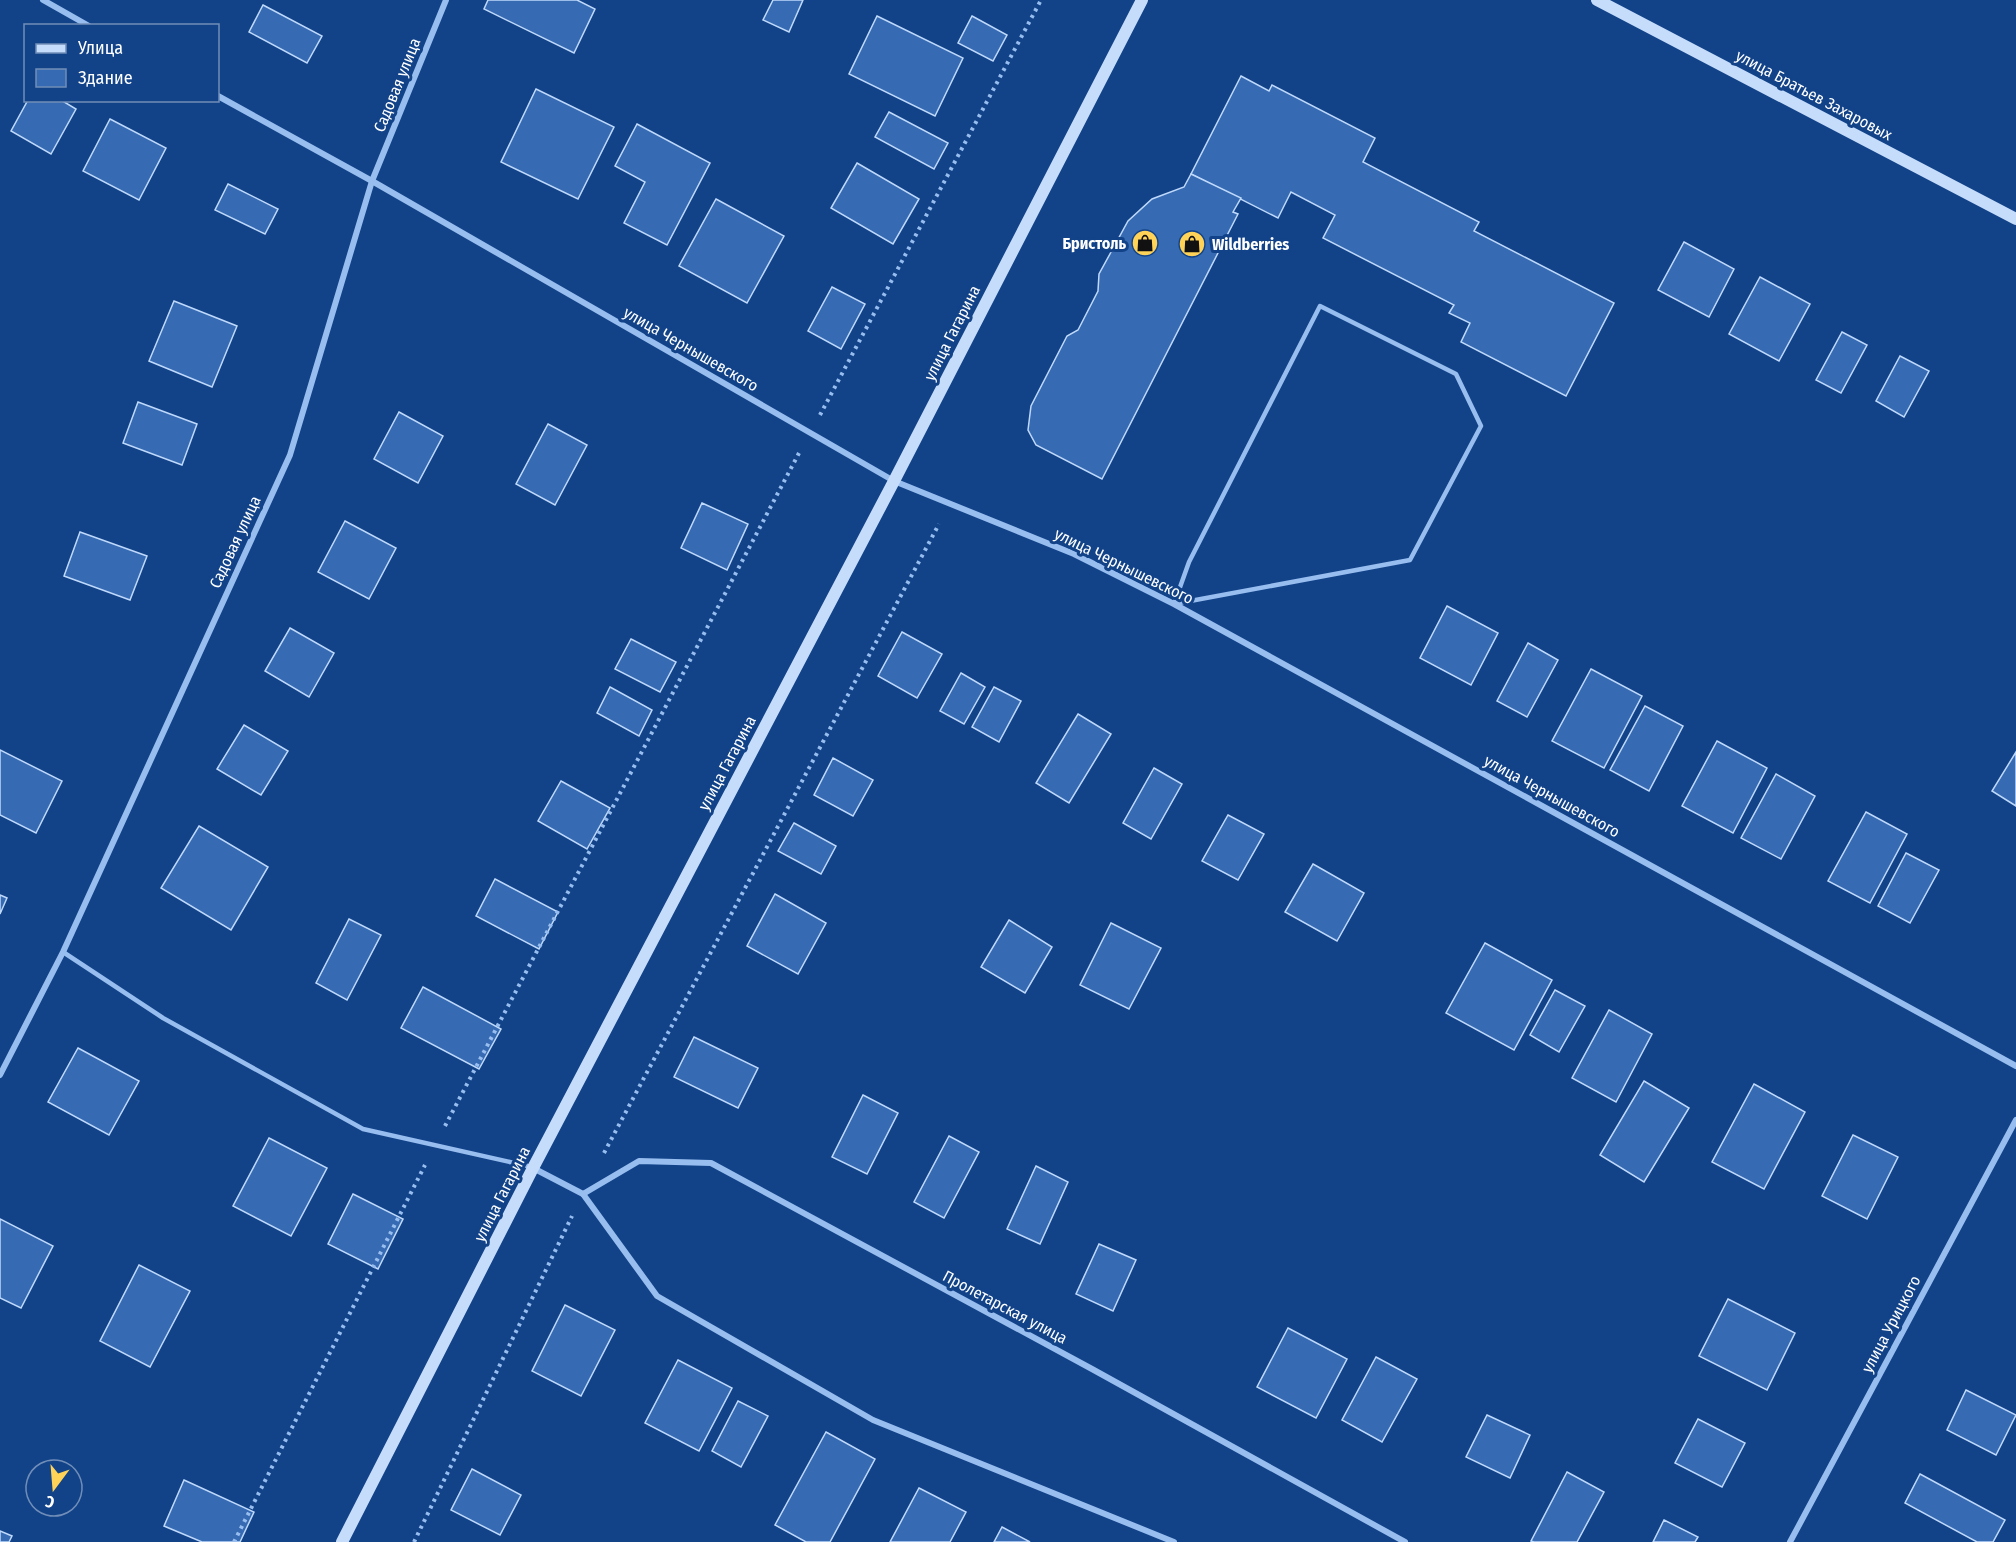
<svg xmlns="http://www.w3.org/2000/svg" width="2016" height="1542" font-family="'Fira Sans Condensed',sans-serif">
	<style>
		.building { fill: #366ab2; stroke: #bfd9fc; stroke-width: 1.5 }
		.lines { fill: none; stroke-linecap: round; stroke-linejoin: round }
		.path { stroke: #98bef0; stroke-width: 4; stroke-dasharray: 3 4.5; stroke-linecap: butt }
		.service { stroke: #98bef0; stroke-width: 4.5 }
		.minor { stroke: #98bef0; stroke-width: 6 }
		.secondary { stroke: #c6dcfb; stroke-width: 12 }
		.labels { text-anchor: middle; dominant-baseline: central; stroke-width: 6; stroke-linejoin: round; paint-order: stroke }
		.street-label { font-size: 16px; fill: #fff; stroke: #124389 }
		.poi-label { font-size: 16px; font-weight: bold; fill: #fff; stroke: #124389; text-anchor: end }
	</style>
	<rect width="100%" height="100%" fill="#124389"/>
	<g class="building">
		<polygon points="488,0 577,0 595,9 574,53 484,9"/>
		<polygon points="773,0 803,0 789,32 763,20"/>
		<polygon points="263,5 322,36 307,63 249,32"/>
		<polygon points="877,16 963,58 935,116 849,74"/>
		<polygon points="972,16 1007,35 993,61 958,43"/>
		<polygon points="1241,76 1269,91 1272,85 1375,138 1363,162 1479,222 1474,231 1614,303 1566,396 1461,342 1470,323 1449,313 1454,305 1323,238 1335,215 1291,192 1278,218 1191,174"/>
		<polygon points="536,89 614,127 578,199 501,162"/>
		<polygon points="28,100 61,100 76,109 51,154 11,131"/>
		<polygon points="889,112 948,143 934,169 875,137"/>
		<polygon points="110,119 166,148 139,200 83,171"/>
		<polygon points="637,124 710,163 667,245 624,223 645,182 615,166"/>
		<polygon points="857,163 919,199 893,244 831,208"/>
		<polygon points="1191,174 1241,198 1233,212 1238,214 1102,479 1036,445 1028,430 1031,406 1067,336 1078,330 1098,291 1099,274 1128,221 1152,199 1184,187"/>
		<polygon points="228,184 278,209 265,234 215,210"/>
		<polygon points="716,199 784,236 747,303 679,266"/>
		<polygon points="1684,242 1734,269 1709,317 1658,290"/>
		<polygon points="1760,277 1810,304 1779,361 1729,334"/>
		<polygon points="832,287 865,304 841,349 808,331"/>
		<polygon points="174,301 237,326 212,387 149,361"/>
		<polygon points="1842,332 1867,345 1841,393 1816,380"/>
		<polygon points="1900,356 1929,371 1904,417 1876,401"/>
		<polygon points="138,402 197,424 182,465 123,443"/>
		<polygon points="399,412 443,436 418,483 374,459"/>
		<polygon points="548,424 587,445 555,505 516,484"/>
		<polygon points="702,503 748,524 727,570 681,548"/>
		<polygon points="345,521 396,548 369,599 318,572"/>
		<polygon points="80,532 147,556 130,600 64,576"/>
		<polygon points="1447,606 1498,633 1471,685 1420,658"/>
		<polygon points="290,628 334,653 309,697 265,671"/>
		<polygon points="902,632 942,654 917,698 878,676"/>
		<polygon points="631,639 676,662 660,692 615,669"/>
		<polygon points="1528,643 1558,660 1527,717 1497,701"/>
		<polygon points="1591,669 1642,696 1604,768 1552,741"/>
		<polygon points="961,673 985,687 964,724 940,711"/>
		<polygon points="610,687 652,710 639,736 597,713"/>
		<polygon points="994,687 1021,701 999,742 972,727"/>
		<polygon points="1645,706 1683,726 1649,791 1610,770"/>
		<polygon points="1078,714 1111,734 1069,803 1036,783"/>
		<polygon points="244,725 288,751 261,795 217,769"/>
		<polygon points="1717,741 1767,768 1733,833 1682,806"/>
		<polygon points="0,750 62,781 36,833 0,815"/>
		<polygon points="2016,752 2016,806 1992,791"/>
		<polygon points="833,758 873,780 853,816 814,795"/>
		<polygon points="1154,768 1182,784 1151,839 1123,823"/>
		<polygon points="1776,774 1815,796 1781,859 1741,838"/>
		<polygon points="561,781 610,808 587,849 538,821"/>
		<polygon points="1866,812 1907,834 1870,903 1828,881"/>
		<polygon points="1228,815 1264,834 1238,880 1202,861"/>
		<polygon points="794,823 836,846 821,874 778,851"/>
		<polygon points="199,826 268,867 231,930 161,888"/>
		<polygon points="1906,853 1939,870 1910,923 1878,906"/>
		<polygon points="1313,864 1364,893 1337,941 1285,912"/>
		<polygon points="495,879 558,912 539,949 476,916"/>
		<polygon points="775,894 826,923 798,974 747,946"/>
		<polygon points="0,895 7,898 0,914"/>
		<polygon points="349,919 381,935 347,1000 316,983"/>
		<polygon points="1009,920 1052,947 1025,993 981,967"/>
		<polygon points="1111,923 1161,948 1129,1009 1080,985"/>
		<polygon points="1485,943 1552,980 1514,1050 1446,1013"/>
		<polygon points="423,987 501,1029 479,1069 401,1028"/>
		<polygon points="1555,990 1585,1006 1559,1052 1530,1035"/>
		<polygon points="1609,1010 1652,1034 1616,1102 1572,1078"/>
		<polygon points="694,1037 758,1068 738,1108 674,1077"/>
		<polygon points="78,1048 139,1081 109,1135 48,1102"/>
		<polygon points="1644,1081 1689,1108 1644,1182 1600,1155"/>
		<polygon points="1754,1084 1805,1112 1764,1189 1712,1162"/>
		<polygon points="863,1095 898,1113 867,1174 832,1157"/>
		<polygon points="1853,1135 1898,1157 1867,1219 1822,1196"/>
		<polygon points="949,1136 979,1152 944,1218 914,1202"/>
		<polygon points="269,1138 327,1168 291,1236 233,1206"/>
		<polygon points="1036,1166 1068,1182 1040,1244 1007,1229"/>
		<polygon points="353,1194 403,1219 378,1269 328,1244"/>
		<polygon points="0,1219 53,1246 21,1308 0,1298"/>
		<polygon points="1099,1244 1136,1260 1113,1311 1076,1294"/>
		<polygon points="139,1265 190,1291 150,1367 100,1341"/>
		<polygon points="1728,1299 1795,1333 1767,1390 1699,1356"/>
		<polygon points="565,1305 615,1330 581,1396 532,1371"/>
		<polygon points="1288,1328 1347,1359 1316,1418 1257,1387"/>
		<polygon points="1376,1357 1417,1379 1382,1442 1342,1420"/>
		<polygon points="678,1360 732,1388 699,1451 645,1423"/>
		<polygon points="1966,1390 2016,1415 1996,1455 1947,1430"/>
		<polygon points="738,1401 768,1416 741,1467 712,1451"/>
		<polygon points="1487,1415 1530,1435 1510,1478 1466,1457"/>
		<polygon points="1698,1419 1745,1443 1722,1487 1675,1463"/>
		<polygon points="826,1432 875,1459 830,1542 806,1542 775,1525"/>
		<polygon points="472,1469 521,1495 500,1535 451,1510"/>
		<polygon points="1567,1472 1604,1492 1577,1542 1534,1542 1531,1541"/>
		<polygon points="1920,1474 2005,1520 1993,1542 1977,1542 1905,1503"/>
		<polygon points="184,1480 254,1512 240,1542 202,1542 164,1526"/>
		<polygon points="919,1488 966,1512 950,1542 890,1542"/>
		<polygon points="1664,1520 1698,1537 1695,1542 1653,1542"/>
		<polygon points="1002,1527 1030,1542 994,1542"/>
		<polygon points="0,1531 12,1536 9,1542 0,1542"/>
	</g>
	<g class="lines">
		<g class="path">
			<polyline points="820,415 1041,0"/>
			<polyline points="445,1126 799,453"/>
			<polyline points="604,1153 939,524"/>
			<polyline points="234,1542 425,1165"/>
			<polyline points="414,1542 572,1216"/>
		</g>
		<g class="service">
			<polygon points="1320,306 1456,374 1481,426 1410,560 1174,604 1189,562"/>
			<polyline points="63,952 163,1018 363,1129 532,1167"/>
		</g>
		<g class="minor">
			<polyline points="43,0 89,26"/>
			<polyline points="218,96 372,181 894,481 1074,554 1174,604 2016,1066"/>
			<polyline points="0,1075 63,952 290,455 372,181 446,0"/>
			<polyline points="533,1168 583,1194 639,1161 711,1163 1092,1369 1405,1542"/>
			<polyline points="583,1194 657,1296 873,1420 1174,1542"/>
			<polyline points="1790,1542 2016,1120"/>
		</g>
		<g class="secondary">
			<polyline points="1597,0 2016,219"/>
			<polyline points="342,1542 533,1168 894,481 1142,0"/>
		</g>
	</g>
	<defs>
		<symbol id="shop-disc" viewBox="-11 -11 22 22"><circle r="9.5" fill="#ffd358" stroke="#124389"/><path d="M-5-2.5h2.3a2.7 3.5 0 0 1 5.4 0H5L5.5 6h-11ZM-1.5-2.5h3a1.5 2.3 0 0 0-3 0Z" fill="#111"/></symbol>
	</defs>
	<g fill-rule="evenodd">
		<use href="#shop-disc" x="1130" y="228" width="30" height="30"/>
		<use href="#shop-disc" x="1177" y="229" width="30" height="30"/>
	</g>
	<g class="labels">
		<g class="street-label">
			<text transform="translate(397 85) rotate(-68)">Садовая улица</text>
			<text transform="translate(1814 95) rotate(28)">улица Братьев Захаровых</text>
			<text transform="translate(952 333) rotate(-63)">улица Гагарина</text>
			<text transform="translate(691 349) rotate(30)">улица Чернышевского</text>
			<text transform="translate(235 542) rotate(-65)">Садовая улица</text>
			<text transform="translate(1124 566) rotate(26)">улица Чернышевского</text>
			<text transform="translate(727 763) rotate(-62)">улица Гагарина</text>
			<text transform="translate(1552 796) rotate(29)">улица Чернышевского</text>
			<text transform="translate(502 1194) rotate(-63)">улица Гагарина</text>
			<text transform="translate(1005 1307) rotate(28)">Пролетарская улица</text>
			<text transform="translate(1891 1324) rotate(-62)">улица Урицкого</text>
		</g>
		<g class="poi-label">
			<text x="1126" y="243">Бристоль</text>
			<text x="1212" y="244" text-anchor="start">Wildberries</text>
		</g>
	</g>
	<rect x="24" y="24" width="195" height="78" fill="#124389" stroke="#718eb8" stroke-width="1.5"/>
	<rect x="36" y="44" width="30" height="9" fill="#c6dcfb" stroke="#718eb8" stroke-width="1.5"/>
	<text x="78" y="54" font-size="18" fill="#ffffff">Улица</text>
	<rect x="36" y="69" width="30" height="18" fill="#366ab2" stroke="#718eb8" stroke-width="1.5"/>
	<text x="78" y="84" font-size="18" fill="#ffffff">Здание</text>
	<g transform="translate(54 1488) rotate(196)"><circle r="28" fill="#124389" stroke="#718eb8" stroke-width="1.5"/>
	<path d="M0-4.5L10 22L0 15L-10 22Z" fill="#ffd358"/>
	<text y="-9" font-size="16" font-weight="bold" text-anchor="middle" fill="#ffffff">С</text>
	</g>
</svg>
